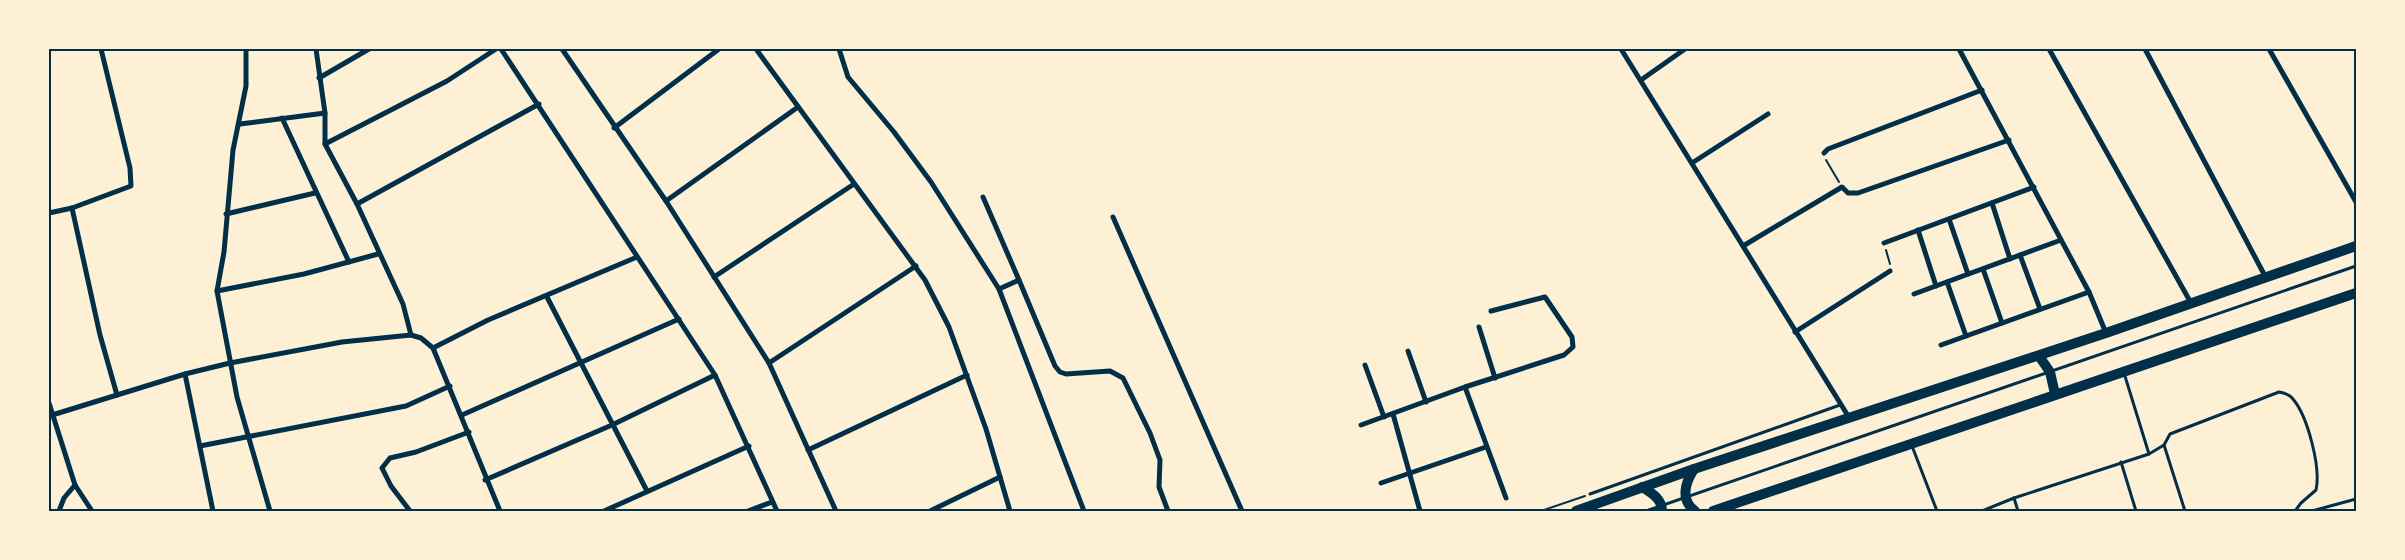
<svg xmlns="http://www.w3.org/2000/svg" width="2405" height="560" font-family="'Archivo Narrow',sans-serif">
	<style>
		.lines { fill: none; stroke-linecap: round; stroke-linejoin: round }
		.path { stroke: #003049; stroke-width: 2 }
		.service { stroke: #003049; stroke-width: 3 }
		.minor { stroke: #003049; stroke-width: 5 }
		.trunk { stroke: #003049; stroke-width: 10 }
		.neatline { fill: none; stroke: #003049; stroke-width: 2 }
	</style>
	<rect width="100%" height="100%" fill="#fdf0d5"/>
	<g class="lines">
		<g class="path">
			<polyline points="1826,160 1839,182"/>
			<polyline points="1886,250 1890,264"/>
			<polyline points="1541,511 1585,496"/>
		</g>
		<g class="service">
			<polyline points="2124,373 2149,454"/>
			<polyline points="2164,445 2185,511"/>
			<polyline points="1912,446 1937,511"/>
			<polyline points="2121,462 2136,511"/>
			<polyline points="1590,494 1840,405"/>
			<path d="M2014,498L2149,454L2164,445L2170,434L2279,392C2285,393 2290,395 2293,399C2308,417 2321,468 2316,490L2301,503L2295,511"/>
			<polyline points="1646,511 2356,266"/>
			<polyline points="1982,511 2014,498 2018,511"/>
			<polyline points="2312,511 2356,499"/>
		</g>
		<g class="minor">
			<polyline points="246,49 246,86 233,150 224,252 217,291 237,397 270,511"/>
			<polyline points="316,49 325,113 325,144 357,204 403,304 411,335 421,338 433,348 500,511"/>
			<polyline points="501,49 715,375 777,511"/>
			<polyline points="562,49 666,201 769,363 836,511"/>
			<polyline points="756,49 925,280 949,327 986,429 1010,511"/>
			<polyline points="839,49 848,77 894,132 931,182 999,289 1084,511"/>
			<polyline points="1621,49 1850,419"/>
			<polyline points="1959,49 2089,292 2106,333"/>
			<polyline points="2049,49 2191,303"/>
			<polyline points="2145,49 2265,276"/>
			<polyline points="2269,49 2356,202"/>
			<polyline points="319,78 369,49"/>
			<polyline points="1641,80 1685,49"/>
			<polyline points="282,118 349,262"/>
			<polyline points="240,124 325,113"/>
			<polyline points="614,128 719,49"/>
			<polyline points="325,144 447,81 496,49"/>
			<polyline points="1824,153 1828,149 1982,90"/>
			<polyline points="1692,163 1768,114"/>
			<polyline points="983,197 1019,280"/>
			<polyline points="666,201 798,107"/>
			<polyline points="1992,203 2010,259"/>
			<polyline points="357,204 539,104"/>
			<polyline points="72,208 100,335 117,395"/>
			<polyline points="49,213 72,208 131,186 130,168 101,49"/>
			<polyline points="226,214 315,193"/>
			<polyline points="1113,217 1242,511"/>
			<polyline points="1949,219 1968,274"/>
			<polyline points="1918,230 1936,286"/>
			<polyline points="1884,243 2034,187"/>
			<polyline points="1743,246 1842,187 1848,193 1858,193 2009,140"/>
			<polyline points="2020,255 2040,309"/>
			<polyline points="1983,269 2002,323"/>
			<polyline points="714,277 854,184"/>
			<polyline points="1947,282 1966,336"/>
			<polyline points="999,289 1019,280 1055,366 1060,372 1066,374 1110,371 1123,378 1150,433 1160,460 1159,487 1168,511"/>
			<polyline points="217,291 304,274 378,254"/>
			<polyline points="1914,294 2061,240"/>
			<polyline points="547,297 647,491"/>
			<polyline points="1479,327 1495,378"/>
			<polyline points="1795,332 1890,271"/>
			<polyline points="1941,345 2089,292"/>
			<polyline points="433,348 488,320 637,257"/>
			<polyline points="1408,351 1426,402"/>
			<polyline points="769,363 916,266"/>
			<polyline points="1365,365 1384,417"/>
			<polyline points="185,374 213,511"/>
			<polyline points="1465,387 1506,498"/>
			<polyline points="49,403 75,485 92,511"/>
			<polyline points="1393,414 1420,511"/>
			<polyline points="462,415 679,319"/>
			<polyline points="49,416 185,374 230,363 342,342 411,335"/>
			<polyline points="1361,425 1465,387 1564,355 1573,347 1572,337 1545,297 1491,311"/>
			<polyline points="200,446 406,406 450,386"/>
			<polyline points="808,450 967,375"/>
			<polyline points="485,480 612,425 715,375"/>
			<polyline points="1381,483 1486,447"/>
			<polyline points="59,511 64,498 75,485"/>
			<polyline points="410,511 391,486 382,468 390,458 416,452 469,432"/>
			<polyline points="604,511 749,446"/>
			<polyline points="748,511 772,502"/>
			<polyline points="930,511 1000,477"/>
		</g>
		<g class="trunk">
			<polyline points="2039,356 2050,372 2055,394"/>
			<path d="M1694,469C1685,483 1680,500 1695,511"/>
			<path d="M1642,487C1652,493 1662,499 1662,511"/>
			<polyline points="1576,511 1694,469 2106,333 2356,246"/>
			<polyline points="1713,511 2356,293"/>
		</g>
	</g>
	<rect width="2405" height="560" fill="none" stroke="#fdf0d5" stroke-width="100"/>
	<rect x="50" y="50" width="2305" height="460" class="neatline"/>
</svg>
